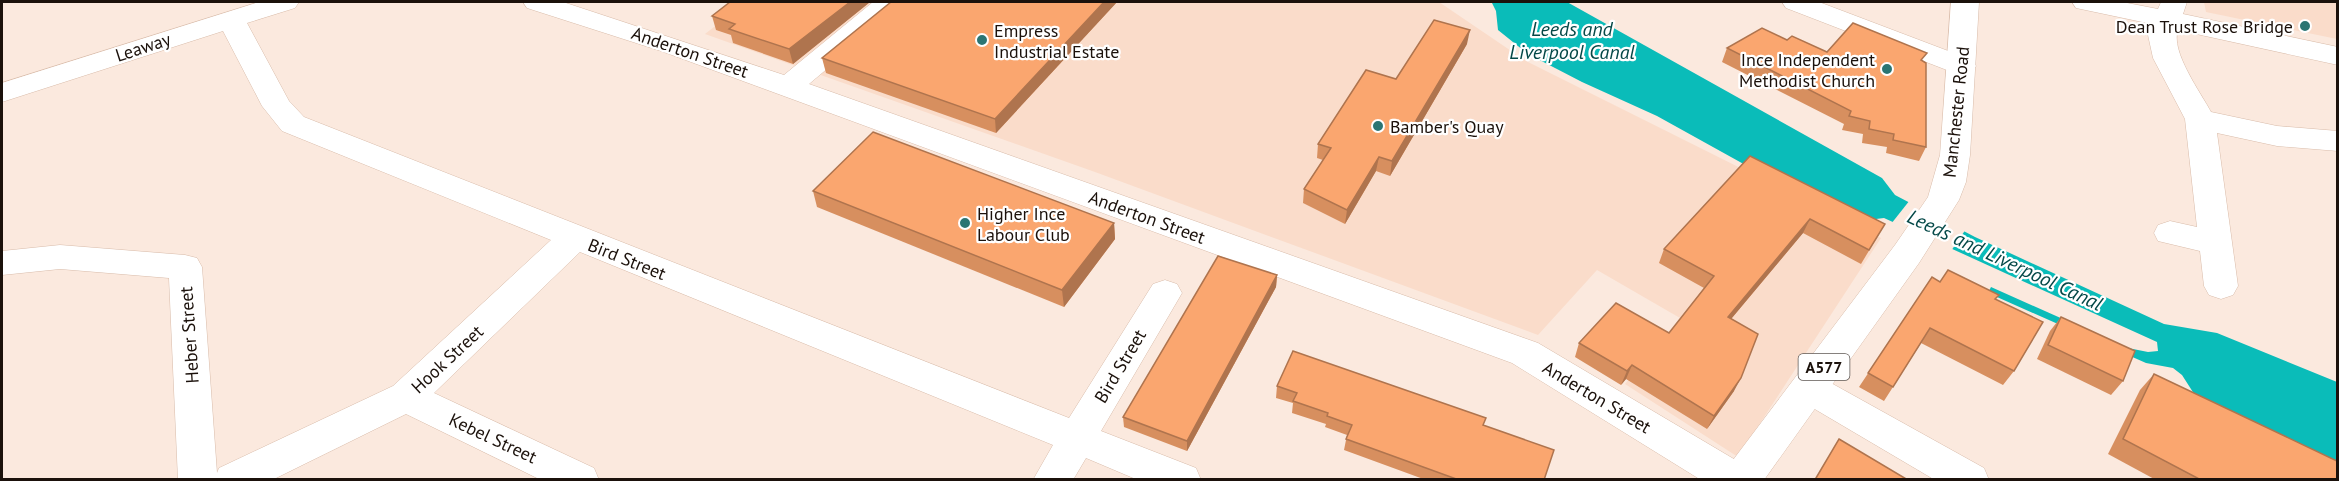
<svg xmlns="http://www.w3.org/2000/svg" width="2339" height="481" font-family="'PT Sans',sans-serif">
	<style>
		.built { fill: #fadcca }
		.water { fill: #0abcb9 }
		.pier { fill: #fbe9de }
		.lines { fill: none; stroke-linecap: round; stroke-linejoin: round }
		.minor-casing { stroke: #d9bcaa; stroke-width: 1 }
		.highway-casing { stroke: #d9bcaa; stroke-width: 1 }
		.minor { fill: #fff; fill-rule: evenodd }
		.highway { fill: #fff; fill-rule: evenodd }
		.wall { fill: #d78f5f }
		.shaded-wall { fill: #af744e }
		.building { fill: #faa66f; stroke: #af744e; stroke-width: 1.5 }
		.poi-dot { fill: #2b7573; stroke: #fff; stroke-width: 2 }
		.labels { text-anchor: middle; dominant-baseline: central; stroke-width: 4.5; stroke-linejoin: round; paint-order: stroke }
		.shield { fill: #fff; stroke: #5f5854; stroke-width: 1.5 }
		.shield-label { font-size: 16px; font-weight: bold; fill: #1b110b }
		.poi-label { font-size: 18px; fill: #1b110b; stroke: #fff; text-anchor: start }
		.street-label { font-size: 18px; fill: #1b110b; stroke: #fff }
		.water-label { font-size: 20px; font-style: italic; fill: #054948; stroke: #fff }
	</style>
	<rect width="100%" height="100%" fill="#fbe9de"/>
	<g class="built">
		<polygon points="746,2 1439,2 1526,61 1881,238 1738,457 1625,384 1680,318 1597,270 1538,335 1095,172 705,34"/>
		<polygon points="2204,2 2337,2 2337,39 2206,12"/>
	</g>
	<polygon class="water" points="1483,2 1567,2 1882,178 1895,195 1975,237 2164,324 2217,333 2337,382 2337,467 2198,400 2182,375 2173,368 2146,363 1988,293 1991,287 2128,348 2148,352 2158,351 2157,342 1884,218 1868,220 1758,172 1657,116 1582,82 1528,54 1498,30 1496,11 1492,3"/>
	<polygon class="pier" points="1910,200 1966,229 1951,251 1891,224"/>
	<g class="lines">
		<defs>
			<g id="minor">
				<polygon points="259,2 299,2 295,8 247,23 289,101 304,117 1069,418 1153,284 1165,280 1177,284 1182,293 1101,431 1196,468 1201,480 1138,480 1086,458 1073,480 1033,480 1053,445 580,252 434,393 594,468 599,480 541,480 406,414 272,480 178,480 169,278 60,269 2,275 2,251 60,245 185,255 197,258 202,267 217,473 219,468 393,386 551,240 282,131 262,106 223,31 2,102 2,83"/>
				<polygon points="523,2 563,2 784,75 873,2 902,2 899,8 809,84 1538,343 1749,468 1754,480 1701,480 1512,363 661,51 527,8"/>
				<polygon points="1782,2 1819,2 1972,60 1976,66 1972,72 1962,75 1952,72 1786,8"/>
				<path d="M2072,2H2122L2158,9L2161,2H2187L2183,14L2338,47V65L2178,30C2170,51 2201,93 2211,112L2277,126L2338,131V151L2277,146L2217,133L2238,286L2233,295L2221,299L2209,295L2204,286L2200,251L2158,241L2154,233L2158,225L2170,221L2197,227L2185,119L2153,58L2148,35L2152,24L2076,8Z"/>
				<polygon points="1809,373 1822,378 1984,468 1989,480 1935,480 1796,398 1791,388 1796,378"/>
			</g>
			<polygon id="highway" points="1951,2 1979,2 1970,155 1966,182 1959,200 1919,263 1764,480 1722,480 1727,468 1895,245 1928,197 1940,155"/>
		</defs>
		<use href="#minor" class="minor-casing"/>
		<use href="#highway" class="highway-casing"/>
		<use href="#minor" class="minor"/>
		<use href="#highway" class="highway"/>
	</g>
	<g class="wall">
		<polygon points="870,2 793,64 733,43 731,35 716,30 712,16"/>
		<polygon points="1117,2 996,133 826,73 822,58"/>
		<polygon points="1787,40 1827,52 1926,147 1919,161 1886,153 1887,147 1862,143 1863,134 1842,130 1844,124 1722,62 1727,48"/>
		<polygon points="1467,44 1390,176 1376,171 1345,224 1303,203 1304,189 1323,160 1317,158 1318,144 1396,79"/>
		<polygon points="1750,156 1885,224 1861,264 1803,233 1731,319 1734,391 1707,429 1626,379 1621,385 1575,357 1579,343 1669,333 1704,288 1659,263 1664,249"/>
		<polygon points="813,191 1114,223 1115,239 1064,307 817,207"/>
		<polygon points="1277,275 1276,287 1187,451 1124,427 1123,417"/>
		<polygon points="1932,277 1940,282 1995,299 2014,371 2003,385 1921,343 1884,401 1859,387"/>
		<polygon points="2061,317 2123,381 2111,395 2037,359 2050,331"/>
		<polygon points="2154,374 2337,480 2156,480 2108,454 2140,390"/>
		<polygon points="1277,386 1486,418 1483,425 1544,480 1426,480 1344,450 1347,435 1325,427 1326,424 1292,413 1293,403 1276,398"/>
	</g>
	<g class="shaded-wall">
		<polygon points="850,2 870,2 793,64 789,49"/>
		<polygon points="1104,2 1117,2 996,133 995,119"/>
		<polygon points="1470,30 1467,44 1390,176 1392,161"/>
		<polygon points="1379,157 1376,171 1345,224 1347,210"/>
		<polygon points="1810,219 1803,233 1721,331 1728,317"/>
		<polygon points="1114,223 1115,239 1064,307 1062,290"/>
		<polygon points="1277,275 1276,287 1187,451 1187,441"/>
		<polygon points="1632,365 1626,379 1621,385 1627,371"/>
		<polygon points="1741,378 1734,391 1707,429 1714,416"/>
	</g>
	<g class="building">
		<polygon points="730,2 850,2 789,49 729,29 735,24 712,16"/>
		<polygon points="891,2 1104,2 995,119 822,58"/>
		<polygon points="1434,20 1470,30 1392,161 1379,157 1347,210 1304,189 1331,148 1318,144 1366,70 1396,79"/>
		<polygon points="1853,23 1927,53 1921,60 1926,63 1926,147 1893,140 1894,134 1869,129 1870,121 1849,116 1851,111 1727,48 1762,28 1787,40 1792,36 1827,52"/>
		<polygon points="873,132 1114,223 1062,290 813,191"/>
		<polygon points="1750,156 1885,224 1869,250 1810,219 1728,317 1758,334 1741,378 1714,416 1632,365 1627,371 1579,343 1616,303 1669,333 1714,276 1664,249"/>
		<polygon points="1218,256 1277,275 1187,441 1123,417"/>
		<polygon points="1948,270 1999,295 1995,299 2043,322 2014,371 1930,328 1893,387 1868,373 1932,277 1940,282"/>
		<polygon points="2061,317 2135,351 2123,381 2048,345"/>
		<polygon points="1293,351 1486,418 1483,425 1554,450 1544,480 1459,480 1346,439 1352,425 1327,416 1328,413 1293,401 1297,393 1277,386"/>
		<polygon points="2154,374 2337,461 2337,480 2201,480 2123,439"/>
		<polygon points="1839,439 1908,480 1818,480 1816,478"/>
	</g>
	<g class="poi-dot">
		<circle cx="2305" cy="26" r="6"/>
		<circle cx="982" cy="40" r="6"/>
		<circle cx="1887" cy="69" r="6"/>
		<circle cx="1378" cy="126" r="6"/>
		<circle cx="965" cy="223" r="6"/>
	</g>
	<g class="labels">
		<rect class="shield" x="1798.5" y="354" width="51" height="26" rx="4.5"/>
		<g class="shield-label">
			<text x="1824" y="367">A577</text>
		</g>
		<g class="poi-label">
			<text x="2293" y="26" text-anchor="end">Dean Trust Rose Bridge</text>
			<text x="994" y="30">Empress<tspan x="994" dy="21">Industrial Estate</tspan></text>
			<text x="1875" y="59" text-anchor="end">Ince Independent<tspan x="1875" dy="21">Methodist Church</tspan></text>
			<text x="1390" y="126">Bamber's Quay</text>
			<text x="977" y="213">Higher Ince<tspan x="977" dy="21">Labour Club</tspan></text>
		</g>
		<g class="street-label">
			<text transform="translate(143 47) rotate(-18)">Leaway</text>
			<text transform="translate(690 52) rotate(19)">Anderton Street</text>
			<text transform="translate(1956 112) rotate(-84)">Manchester Road</text>
			<text transform="translate(1147 217) rotate(20)">Anderton Street</text>
			<text transform="translate(627 259) rotate(22)">Bird Street</text>
			<text transform="translate(189 335) rotate(-94)">Heber Street</text>
			<text transform="translate(447 359) rotate(-43)">Hook Street</text>
			<text transform="translate(1120 366) rotate(-59)">Bird Street</text>
			<text transform="translate(1597 397) rotate(31)">Anderton Street</text>
			<text transform="translate(493 438) rotate(25)">Kebel Street</text>
		</g>
		<g class="water-label">
			<text x="1572" y="29">Leeds and<tspan x="1572" dy="23">Liverpool Canal</tspan></text>
			<text transform="translate(2005 260) rotate(25)">Leeds and Liverpool Canal</text>
		</g>
	</g>
	<rect width="2339" height="481" fill="none" stroke="#1b110b" stroke-width="6"/>
</svg>
